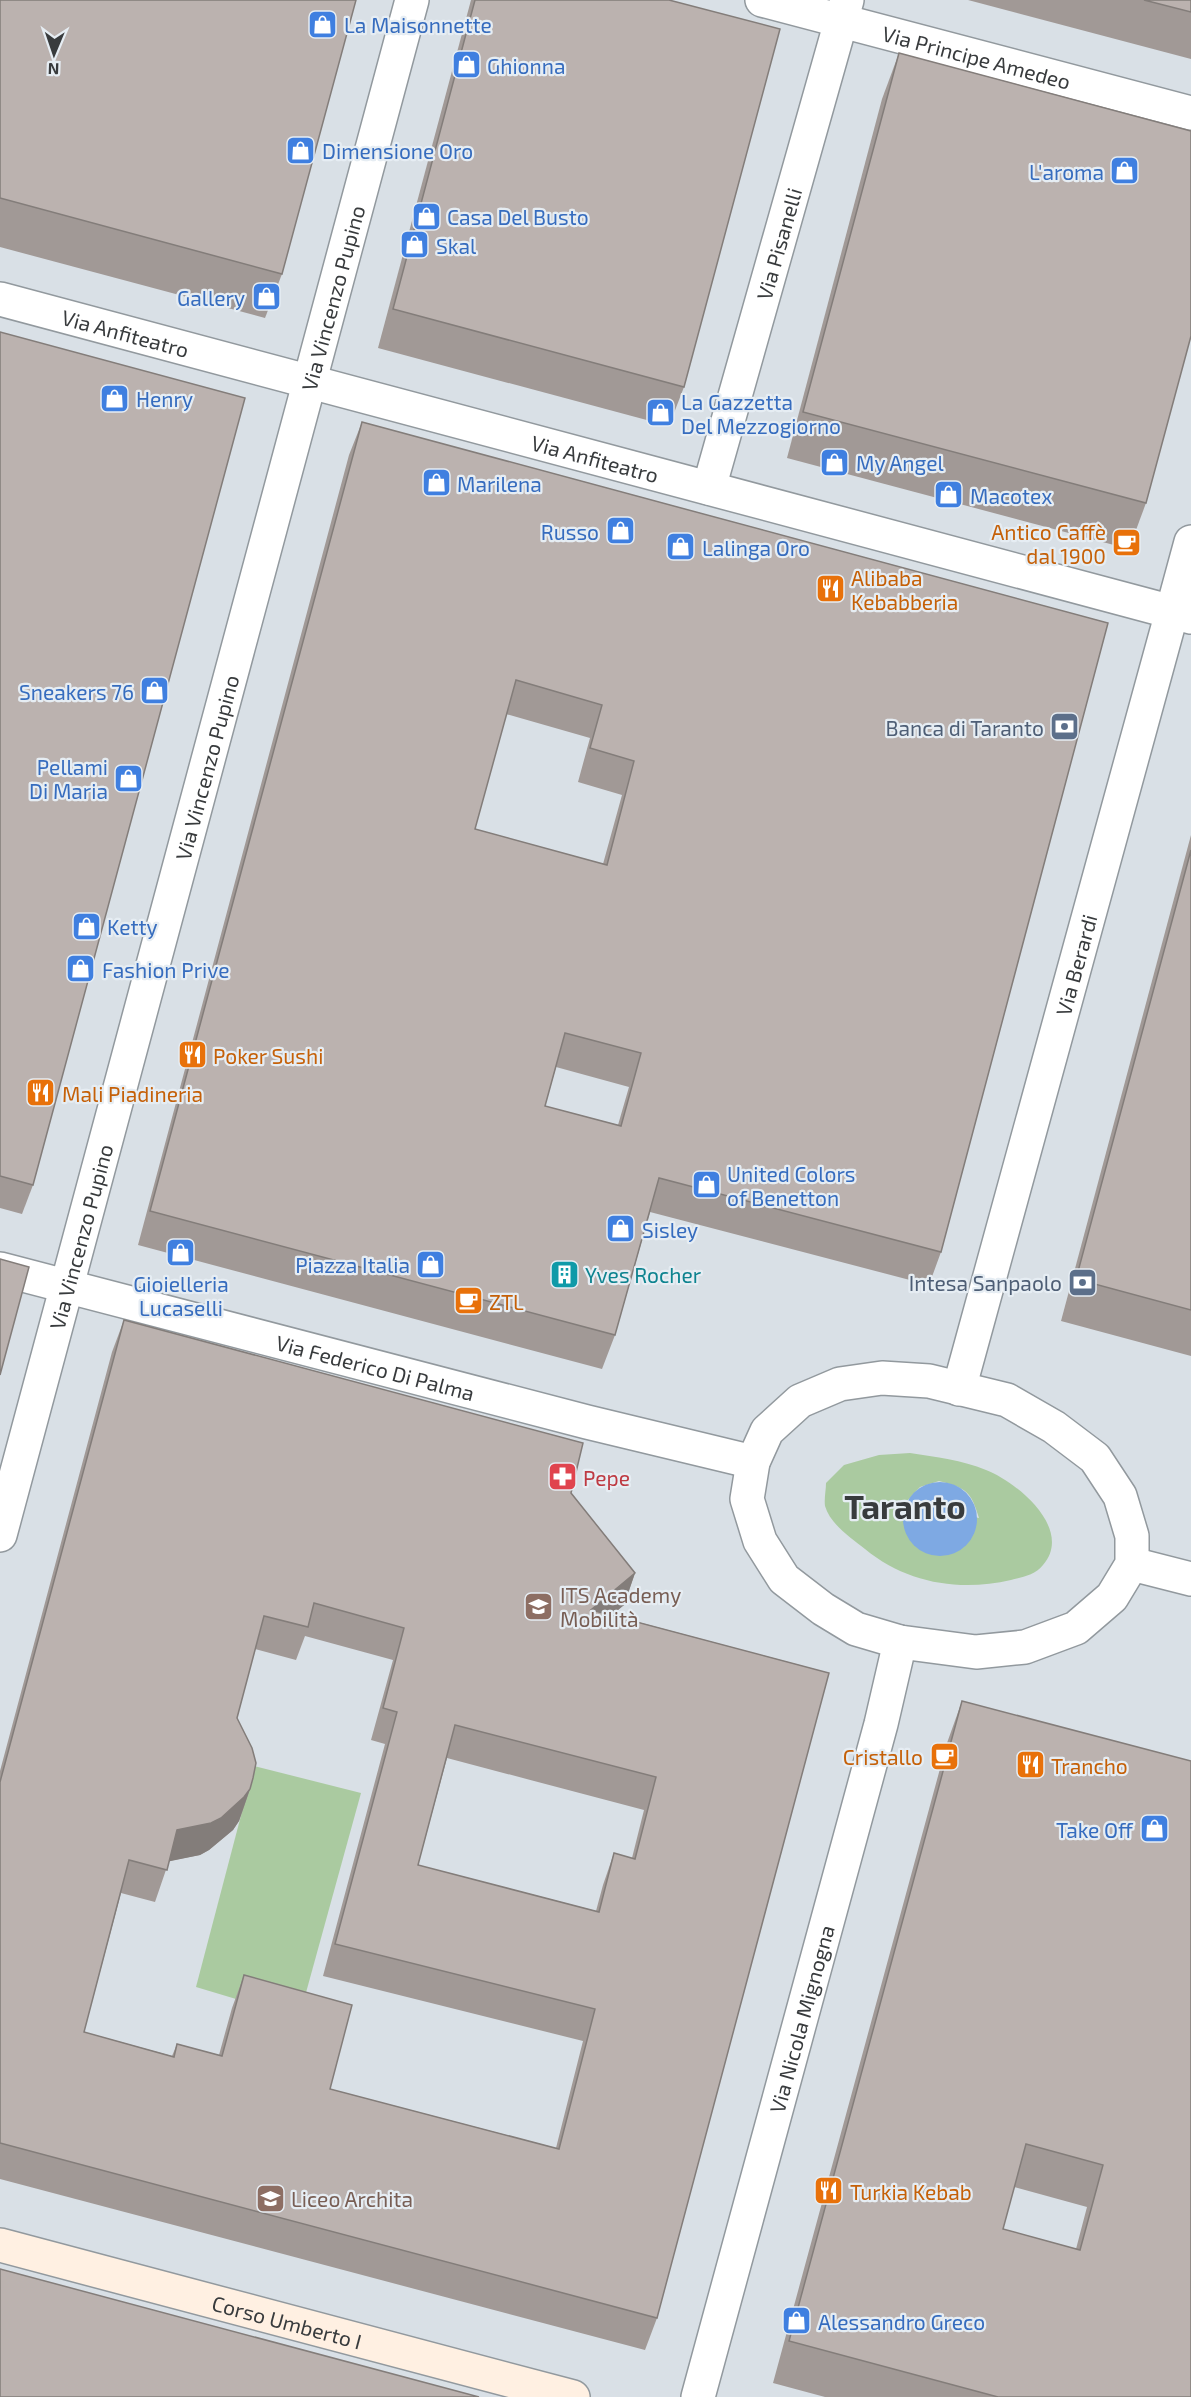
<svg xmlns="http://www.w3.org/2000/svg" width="1191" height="2397" font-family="'Exo 2',sans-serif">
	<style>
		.green { fill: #aacaa0; fill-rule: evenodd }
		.water { fill: #7ea9e3 }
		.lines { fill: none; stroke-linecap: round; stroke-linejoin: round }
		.pedestrian-casing { stroke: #92999e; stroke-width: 36 }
		.minor-casing { stroke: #92999e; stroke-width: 36 }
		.secondary-casing { stroke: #92999e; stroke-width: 36 }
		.pedestrian { stroke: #fff; stroke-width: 33 }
		.minor { stroke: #fff; stroke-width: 33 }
		.secondary { stroke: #fff0e2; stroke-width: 33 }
		.wall { fill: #a19996; fill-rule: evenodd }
		.shaded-wall { fill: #837d7a }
		.building { fill: #bbb2af; stroke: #837d7a; stroke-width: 1.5; fill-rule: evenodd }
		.labels { text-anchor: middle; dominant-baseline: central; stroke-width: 4.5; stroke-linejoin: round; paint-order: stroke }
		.shop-label { font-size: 21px; fill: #366cbe; stroke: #e6edf3; text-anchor: start }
		.street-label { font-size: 21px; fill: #383b3d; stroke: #e6edf3 }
		.food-label { font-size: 21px; fill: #c56008; stroke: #e6edf3; text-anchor: start }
		.service-label { font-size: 21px; fill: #4e5e75; stroke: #e6edf3; text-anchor: end }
		.culture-label { font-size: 21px; fill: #0d838f; stroke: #e6edf3; text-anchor: start }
		.health-label { font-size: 21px; fill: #be3a42; stroke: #e6edf3; text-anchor: start }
		.education-label { font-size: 21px; fill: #785e54; stroke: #e6edf3; text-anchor: start }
		.town-label { font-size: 33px; font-weight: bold; fill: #383b3d; stroke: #e6edf3 }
	</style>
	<rect width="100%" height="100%" fill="#d9e0e6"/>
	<g class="green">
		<path d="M910,1453C936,1457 962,1460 986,1470C1017,1482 1074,1529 1043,1565C1035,1575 1023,1577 1011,1580C959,1592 906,1583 865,1549C851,1538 830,1524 825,1506C824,1499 826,1490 826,1483L844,1465L879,1455ZM939,1481C966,1488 971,1491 979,1518L906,1502L920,1487Z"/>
		<polygon points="254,1766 361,1793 299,2018 196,1987"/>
	</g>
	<circle class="water" cx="940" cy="1519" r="37"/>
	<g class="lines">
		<defs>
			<g id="pedestrian">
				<path id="s1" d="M0,1269L587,1422L753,1462"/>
				<polygon points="882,1378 929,1381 1007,1400 1054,1427 1095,1458 1120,1496 1132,1536 1132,1564 1112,1597 1076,1628 1025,1647 976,1652 900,1642 856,1629 823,1609 784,1579 760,1541 747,1499 753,1462 767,1431 800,1401 840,1384"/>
				<path id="s2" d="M959,1389L1172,612"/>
				<polyline points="1132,1564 1191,1579"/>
				<path id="s3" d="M698,2397L881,1724L900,1642"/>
			</g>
			<g id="minor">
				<path id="s4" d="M762,0L1191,113"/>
				<path id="s5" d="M0,299L1191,617"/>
				<path id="s6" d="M709,488L847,0"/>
				<polyline points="1172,612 1191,542"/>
				<path id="s7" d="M0,1535L412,0"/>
			</g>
			<g id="secondary">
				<path id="s8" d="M0,2245L573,2397"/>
			</g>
		</defs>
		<use href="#pedestrian" class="pedestrian-casing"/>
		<use href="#minor" class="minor-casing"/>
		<use href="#secondary" class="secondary-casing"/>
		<use href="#pedestrian" class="pedestrian"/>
		<use href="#minor" class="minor"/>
		<use href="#secondary" class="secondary"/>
	</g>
	<g class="wall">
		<polygon points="0,0 282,274 265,318 0,247"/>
		<polygon points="471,0 669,0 684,387 669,426 378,348"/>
		<polygon points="968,0 1191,0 1191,59"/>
		<polygon points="899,53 1146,503 1129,549 787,458 882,99"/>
		<polygon points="0,332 33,1185 22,1214 0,1208"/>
		<path d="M362,422L1108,623L941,1252L929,1285L650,1212L615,1335L602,1369L138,1245L349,455ZM506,714L590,738L578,782L622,795L603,864L475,829ZM556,1067L629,1087L618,1125L545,1106Z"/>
		<polygon points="1191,835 1191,1356 1061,1321"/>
		<path d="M124,1320L571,1493L635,1573L624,1605L612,1615L829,1673L657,2318L645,2350L0,2179V1771L112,1352ZM305,1636L393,1660L371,1740L385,1744L323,1976L583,2041L556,2148L330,2089L244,1975L232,2008L219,2055L177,2044L172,2056L84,2032L121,1893L155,1902L169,1861L200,1855L209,1850L233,1830L239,1821L250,1789L237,1718L255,1649L296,1660ZM447,1758L644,1810L632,1858L614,1853L603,1885L596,1911L418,1865Z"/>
		<path d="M962,1701L1191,2397H825L773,2383L947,1743ZM1014,2187L1087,2207L1076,2249L1003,2229Z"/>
	</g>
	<g class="shaded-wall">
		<polygon points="635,1573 624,1605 579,1642 591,1610"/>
		<polygon points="250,1789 239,1821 233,1830 209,1850 200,1855 166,1862 177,1830"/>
	</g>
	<g class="building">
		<polygon points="0,0 356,0 282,274 0,198"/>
		<polygon points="475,0 669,0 780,29 684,387 393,309"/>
		<polygon points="1144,0 1191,0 1191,12"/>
		<polygon points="899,53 1191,131 1191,336 1146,503 803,412"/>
		<polygon points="0,332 245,398 33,1185 0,1176"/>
		<path d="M362,422L1108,623L941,1252L659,1178L615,1335L150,1211ZM516,680L602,705L590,748L634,761L607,865L475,829ZM565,1033L641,1053L621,1126L545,1106Z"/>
		<polygon points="1191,850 1191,1310 1076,1279"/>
		<polygon points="0,1259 29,1267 0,1375"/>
		<path d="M124,1320L583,1443L571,1493L635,1573L591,1610L829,1673L657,2318L0,2143V1782ZM314,1603L404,1628L383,1708L397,1712L335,1944L595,2009L559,2149L330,2089L352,2005L244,1975L222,2056L177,2044L174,2057L84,2032L129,1860L167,1870L177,1830L211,1823L221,1818L244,1797L250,1789L253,1778L256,1763L252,1748L237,1718L264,1616L308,1627ZM455,1725L656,1777L635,1859L614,1853L599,1912L418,1865Z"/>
		<path d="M962,1701L1191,1761V2397H998L789,2341ZM1026,2144L1103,2165L1080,2250L1003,2229Z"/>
		<polygon points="0,2269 479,2397 0,2397"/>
	</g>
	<defs>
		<symbol id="shop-square" viewBox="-11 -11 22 22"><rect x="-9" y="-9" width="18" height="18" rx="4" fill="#3f7fe0" stroke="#e6edf3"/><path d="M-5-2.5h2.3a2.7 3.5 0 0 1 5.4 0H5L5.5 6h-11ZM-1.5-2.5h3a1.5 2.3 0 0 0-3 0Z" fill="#fff"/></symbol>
		<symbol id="cafe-square" viewBox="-11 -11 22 22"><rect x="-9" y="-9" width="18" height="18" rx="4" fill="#e8710a" stroke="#e6edf3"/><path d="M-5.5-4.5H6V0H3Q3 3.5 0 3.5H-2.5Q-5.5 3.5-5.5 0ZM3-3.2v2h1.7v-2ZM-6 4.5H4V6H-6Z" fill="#fff"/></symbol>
		<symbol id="restaurant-square" viewBox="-11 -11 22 22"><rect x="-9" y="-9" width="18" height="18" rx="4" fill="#e8710a" stroke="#e6edf3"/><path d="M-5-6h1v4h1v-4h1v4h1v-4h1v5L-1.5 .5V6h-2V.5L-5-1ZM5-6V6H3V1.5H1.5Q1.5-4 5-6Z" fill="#fff"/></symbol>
		<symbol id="bank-square" viewBox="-11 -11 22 22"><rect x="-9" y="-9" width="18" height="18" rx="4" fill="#5c6f8a" stroke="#e6edf3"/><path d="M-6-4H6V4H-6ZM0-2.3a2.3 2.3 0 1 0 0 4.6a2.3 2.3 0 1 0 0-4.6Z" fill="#fff"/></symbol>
		<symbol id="building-square" viewBox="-11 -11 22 22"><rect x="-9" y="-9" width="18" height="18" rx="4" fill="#0f9aa8" stroke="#e6edf3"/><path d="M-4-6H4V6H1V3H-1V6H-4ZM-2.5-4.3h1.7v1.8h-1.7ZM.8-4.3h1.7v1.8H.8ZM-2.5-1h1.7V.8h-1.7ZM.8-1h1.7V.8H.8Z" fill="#fff"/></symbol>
		<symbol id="pharmacy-square" viewBox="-11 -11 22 22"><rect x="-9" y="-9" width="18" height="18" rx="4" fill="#e0444e" stroke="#e6edf3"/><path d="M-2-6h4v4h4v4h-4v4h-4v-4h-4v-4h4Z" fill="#fff"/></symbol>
		<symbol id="university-square" viewBox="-11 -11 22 22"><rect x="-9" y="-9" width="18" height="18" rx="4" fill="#8d6e63" stroke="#e6edf3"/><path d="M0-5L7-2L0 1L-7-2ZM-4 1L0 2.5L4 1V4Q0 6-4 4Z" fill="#fff"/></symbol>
		<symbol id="school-square" viewBox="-11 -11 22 22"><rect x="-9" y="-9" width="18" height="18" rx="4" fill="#8d6e63" stroke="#e6edf3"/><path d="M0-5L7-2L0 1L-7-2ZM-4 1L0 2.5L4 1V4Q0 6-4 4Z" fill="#fff"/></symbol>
	</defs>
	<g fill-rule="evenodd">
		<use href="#shop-square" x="306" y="8" width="33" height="33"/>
		<use href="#shop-square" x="450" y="48" width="33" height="33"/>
		<use href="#shop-square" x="284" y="134" width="33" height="33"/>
		<use href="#shop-square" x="1108" y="154" width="33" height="33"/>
		<use href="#shop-square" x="410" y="200" width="33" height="33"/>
		<use href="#shop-square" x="398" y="228" width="33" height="33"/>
		<use href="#shop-square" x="250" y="280" width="33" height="33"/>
		<use href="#shop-square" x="98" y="382" width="33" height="33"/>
		<use href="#shop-square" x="644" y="396" width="33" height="33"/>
		<use href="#shop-square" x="818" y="446" width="33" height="33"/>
		<use href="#shop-square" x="420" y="466" width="33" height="33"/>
		<use href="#shop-square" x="932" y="478" width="33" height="33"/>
		<use href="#shop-square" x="604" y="514" width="33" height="33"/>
		<use href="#cafe-square" x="1110" y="526" width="33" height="33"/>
		<use href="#shop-square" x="664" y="530" width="33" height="33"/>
		<use href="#restaurant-square" x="814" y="572" width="33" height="33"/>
		<use href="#shop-square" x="138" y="674" width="33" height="33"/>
		<use href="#bank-square" x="1048" y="710" width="33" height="33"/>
		<use href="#shop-square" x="112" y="762" width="33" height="33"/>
		<use href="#shop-square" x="70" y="910" width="33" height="33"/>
		<use href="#shop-square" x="64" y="952" width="33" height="33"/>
		<use href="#restaurant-square" x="176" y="1038" width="33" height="33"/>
		<use href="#restaurant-square" x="24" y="1076" width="33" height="33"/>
		<use href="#shop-square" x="690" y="1168" width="33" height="33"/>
		<use href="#shop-square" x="604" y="1212" width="33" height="33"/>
		<use href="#shop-square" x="164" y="1236" width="33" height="33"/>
		<use href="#shop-square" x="414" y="1248" width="33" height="33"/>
		<use href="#building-square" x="548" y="1258" width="33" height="33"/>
		<use href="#bank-square" x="1066" y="1266" width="33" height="33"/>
		<use href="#cafe-square" x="452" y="1284" width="33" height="33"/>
		<use href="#pharmacy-square" x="546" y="1460" width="33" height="33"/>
		<use href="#university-square" x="522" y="1590" width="33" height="33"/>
		<use href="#cafe-square" x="928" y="1740" width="33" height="33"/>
		<use href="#restaurant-square" x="1014" y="1748" width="33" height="33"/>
		<use href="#shop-square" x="1138" y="1812" width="33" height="33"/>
		<use href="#restaurant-square" x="812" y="2174" width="33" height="33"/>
		<use href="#school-square" x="254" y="2182" width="33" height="33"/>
		<use href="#shop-square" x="780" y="2304" width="33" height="33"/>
	</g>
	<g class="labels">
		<g class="shop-label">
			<text x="344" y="24">La Maisonnette</text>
			<text x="487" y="65">Ghionna</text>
			<text x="322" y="150">Dimensione Oro</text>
			<text x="1104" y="171" text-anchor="end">L'aroma</text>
			<text x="447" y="216">Casa Del Busto</text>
			<text x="436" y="245">Skal</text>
			<text x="245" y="297" text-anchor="end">Gallery</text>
			<text x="136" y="398">Henry</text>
			<text x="681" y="401">La Gazzetta<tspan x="681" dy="24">Del Mezzogiorno</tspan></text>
			<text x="856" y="462">My Angel</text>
			<text x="457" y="483">Marilena</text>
			<text x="970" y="495">Macotex</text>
			<text x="599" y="531" text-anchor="end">Russo</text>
			<text x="702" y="547">Lalinga Oro</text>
			<text x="134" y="691" text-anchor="end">Sneakers 76</text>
			<text x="108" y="766" text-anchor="end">Pellami<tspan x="108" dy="24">Di Maria</tspan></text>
			<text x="107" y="926">Ketty</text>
			<text x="102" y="969">Fashion Prive</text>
			<text x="727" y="1173">United Colors<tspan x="727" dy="24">of Benetton</tspan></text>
			<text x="642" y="1229">Sisley</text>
			<text x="410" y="1264" text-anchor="end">Piazza Italia</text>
			<text x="181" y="1283" text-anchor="middle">Gioielleria<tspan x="181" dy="24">Lucaselli</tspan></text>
			<text x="1133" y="1829" text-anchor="end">Take Off</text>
			<text x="818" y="2321">Alessandro Greco</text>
		</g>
		<g class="street-label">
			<text stroke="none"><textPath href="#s4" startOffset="222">Via Principe Amedeo</textPath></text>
			<text stroke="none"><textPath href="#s6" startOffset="254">Via Pisanelli</textPath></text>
			<text stroke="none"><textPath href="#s7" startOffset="1281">Via Vincenzo Pupino</textPath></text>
			<text stroke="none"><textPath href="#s5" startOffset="130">Via Anfiteatro</textPath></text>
			<text stroke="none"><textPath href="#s5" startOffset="616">Via Anfiteatro</textPath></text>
			<text stroke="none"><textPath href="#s7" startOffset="795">Via Vincenzo Pupino</textPath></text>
			<text stroke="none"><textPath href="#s2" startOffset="440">Via Berardi</textPath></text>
			<text stroke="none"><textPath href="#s7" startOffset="309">Via Vincenzo Pupino</textPath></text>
			<text stroke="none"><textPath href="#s1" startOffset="388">Via Federico Di Palma</textPath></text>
			<text stroke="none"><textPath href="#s3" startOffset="392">Via Nicola Mignogna</textPath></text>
			<text stroke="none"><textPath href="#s8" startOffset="297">Corso Umberto I</textPath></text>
		</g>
		<g class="food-label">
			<text x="1106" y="531" text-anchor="end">Antico Caffè<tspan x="1106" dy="24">dal 1900</tspan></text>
			<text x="851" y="577">Alibaba<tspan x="851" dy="24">Kebabberia</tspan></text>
			<text x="213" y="1055">Poker Sushi</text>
			<text x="62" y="1093">Mali Piadineria</text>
			<text x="489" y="1301">ZTL</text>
			<text x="923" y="1756" text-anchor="end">Cristallo</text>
			<text x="1051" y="1765">Trancho</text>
			<text x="850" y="2191">Turkia Kebab</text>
		</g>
		<g class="service-label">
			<text x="1044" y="727">Banca di Taranto</text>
			<text x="1062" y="1282">Intesa Sanpaolo</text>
		</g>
		<g class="culture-label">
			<text x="585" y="1274">Yves Rocher</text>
		</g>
		<g class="health-label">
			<text x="583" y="1477">Pepe</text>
		</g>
		<g class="education-label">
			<text x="560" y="1594">ITS Academy<tspan x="560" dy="24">Mobilità</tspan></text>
			<text x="291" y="2198">Liceo Archita</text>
		</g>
		<g class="town-label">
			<text x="905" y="1506">Taranto</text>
		</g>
	</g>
	<g transform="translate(54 54) rotate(182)" stroke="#e6edf3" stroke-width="4.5" paint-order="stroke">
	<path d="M0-4.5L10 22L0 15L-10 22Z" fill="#383b3d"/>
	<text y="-9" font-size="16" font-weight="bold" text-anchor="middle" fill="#383b3d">N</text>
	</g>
</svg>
